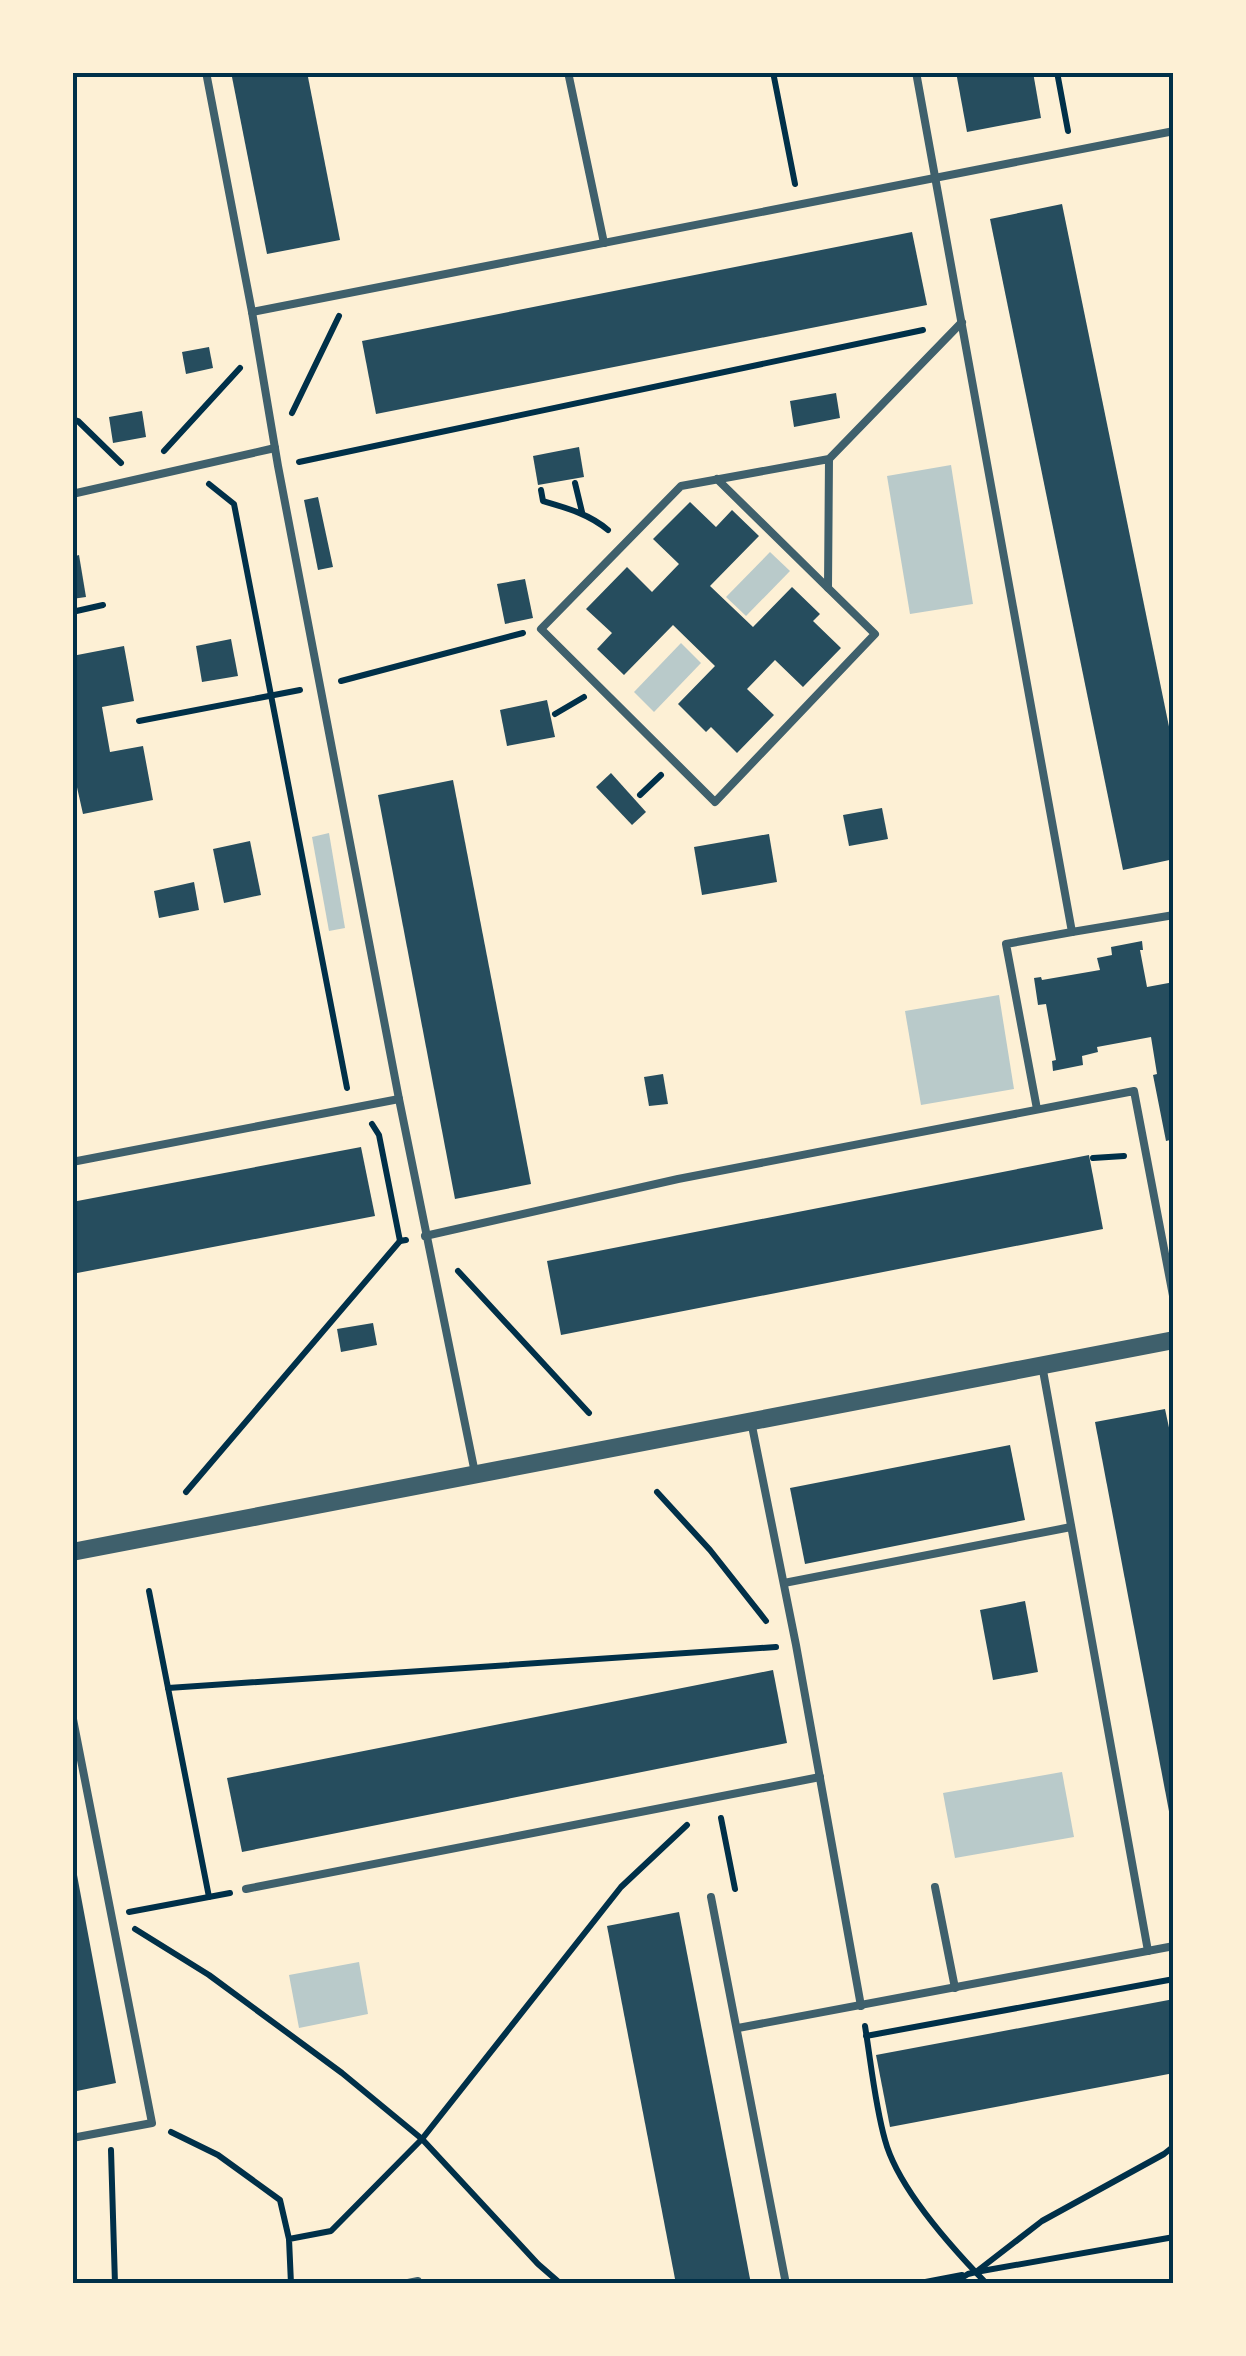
<svg xmlns="http://www.w3.org/2000/svg" width="1246" height="2356" font-family="Lato,sans-serif">
	<style>
		.green { fill: #b9caca }
		.building { fill: #264d5e }
		.lines { fill: none; stroke-linecap: round; stroke-linejoin: round }
		.path { stroke: #003049; stroke-width: 6 }
		.service { stroke: #3f606c; stroke-width: 8 }
		.tertiary { stroke: #3f606c; stroke-width: 18 }
		.neatline { fill: none; stroke: #003049; stroke-width: 4 }
	</style>
	<rect width="100%" height="100%" fill="#fdf0d5"/>
	<g class="green">
		<polygon points="951,465 973,604 910,614 887,476"/>
		<polygon points="770,552 790,571 746,616 726,597"/>
		<polygon points="681,643 701,663 654,712 634,692"/>
		<polygon points="329,833 345,928 329,931 312,837"/>
		<polygon points="999,995 1014,1089 921,1105 905,1011"/>
		<polygon points="1062,1772 1074,1837 955,1858 943,1793"/>
		<polygon points="359,1962 368,2014 299,2028 289,1975"/>
	</g>
	<g class="building">
		<polygon points="231,72 307,72 340,240 267,254"/>
		<polygon points="956,72 1033,72 1041,118 967,132"/>
		<polygon points="1062,204 1174,751 1174,859 1123,870 990,219"/>
		<polygon points="912,232 927,305 376,414 362,341"/>
		<polygon points="209,347 213,368 186,374 182,352"/>
		<polygon points="836,393 840,418 794,427 790,401"/>
		<polygon points="142,411 146,437 113,443 109,417"/>
		<polygon points="579,447 584,477 538,485 533,456"/>
		<polygon points="318,497 333,567 318,570 304,500"/>
		<polygon points="690,502 716,527 732,510 759,536 710,586 753,627 792,587 820,614 813,621 841,648 803,687 775,660 747,689 774,715 737,753 711,727 706,732 678,704 715,666 673,625 624,675 597,649 612,633 586,609 627,567 652,592 679,564 653,539"/>
		<polygon points="79,555 86,597 72,599 72,557"/>
		<polygon points="525,579 533,618 505,624 497,584"/>
		<polygon points="231,639 238,676 202,682 196,646"/>
		<polygon points="124,646 134,701 102,707 110,752 143,746 153,800 83,814 72,765 72,656"/>
		<polygon points="547,700 555,737 507,746 500,710"/>
		<polygon points="611,773 646,812 632,825 596,787"/>
		<polygon points="453,780 531,1184 455,1199 378,795"/>
		<polygon points="882,808 888,839 849,846 843,815"/>
		<polygon points="769,834 777,882 702,895 694,847"/>
		<polygon points="250,841 261,895 224,903 213,849"/>
		<polygon points="194,882 199,910 159,918 154,891"/>
		<polygon points="1142,941 1143,950 1140,950 1147,987 1174,982 1174,1139 1166,1141 1153,1075 1157,1074 1151,1037 1097,1047 1098,1052 1082,1056 1083,1065 1053,1071 1052,1061 1056,1060 1046,1004 1038,1005 1034,978 1041,977 1042,980 1100,970 1097,958 1112,955 1111,947"/>
		<polygon points="663,1074 668,1104 649,1106 644,1077"/>
		<polygon points="361,1147 375,1216 72,1274 72,1202"/>
		<polygon points="1089,1155 1103,1229 561,1335 547,1261"/>
		<polygon points="373,1323 377,1345 341,1352 337,1329"/>
		<polygon points="1165,1409 1174,1451 1174,1827 1172,1827 1095,1422"/>
		<polygon points="1010,1445 1025,1520 805,1564 790,1488"/>
		<polygon points="1025,1601 1038,1672 993,1680 980,1610"/>
		<polygon points="773,1670 787,1743 242,1852 227,1778"/>
		<polygon points="74,1859 116,2083 72,2092 72,1860"/>
		<polygon points="679,1912 733,2190 751,2284 676,2284 607,1926"/>
		<polygon points="1174,1999 1174,2073 890,2127 876,2055"/>
	</g>
	<g class="lines">
		<g class="path">
			<polyline points="773,72 795,184"/>
			<polyline points="1057,72 1068,131"/>
			<polyline points="292,413 339,316"/>
			<polyline points="72,419 78,421 121,463"/>
			<polyline points="164,451 240,368"/>
			<polyline points="299,462 923,330"/>
			<polyline points="575,483 582,512"/>
			<polyline points="209,484 234,504 347,1088"/>
			<path d="M541,490L543,501C567,508 589,514 608,530"/>
			<polyline points="72,612 103,605"/>
			<polyline points="341,681 523,633"/>
			<polyline points="555,714 584,697"/>
			<polyline points="139,721 300,690"/>
			<polyline points="640,795 661,775"/>
			<polyline points="372,1124 379,1135 400,1241 406,1240"/>
			<polyline points="1093,1158 1124,1156"/>
			<polyline points="458,1271 589,1413"/>
			<polyline points="186,1492 400,1241"/>
			<polyline points="657,1492 710,1550 766,1621"/>
			<polyline points="149,1591 209,1897"/>
			<polyline points="168,1688 776,1647"/>
			<polyline points="721,1818 735,1889"/>
			<polyline points="129,1912 230,1893"/>
			<polyline points="135,1929 209,1975 342,2073 422,2139 538,2264 561,2284"/>
			<path d="M865,2026C871,2063 875,2105 885,2140C898,2189 952,2248 987,2284"/>
			<polyline points="866,2036 1174,1979"/>
			<polyline points="171,2132 218,2155 280,2200 289,2239"/>
			<polyline points="111,2150 115,2284"/>
			<polyline points="976,2272 1042,2221 1164,2154 1174,2146"/>
			<polyline points="291,2284 289,2239 331,2231 422,2139 621,1887 687,1825"/>
			<polyline points="915,2284 962,2275"/>
			<polyline points="952,2284 968,2274 976,2272 1174,2237"/>
		</g>
		<g class="service">
			<polyline points="206,72 252,312"/>
			<polyline points="568,72 604,243"/>
			<polyline points="916,72 1072,932 1174,915"/>
			<polyline points="829,459 828,588 875,634 715,802 541,629 681,486 829,459 962,322"/>
			<polyline points="717,479 828,588"/>
			<polyline points="72,494 275,448"/>
			<polyline points="1037,1109 1006,944 1072,932"/>
			<polyline points="72,1162 399,1099"/>
			<polyline points="425,1236 678,1179 1134,1091 1174,1301"/>
			<polyline points="1042,1365 1148,1951"/>
			<polyline points="751,1421 796,1645 861,2006"/>
			<polyline points="475,1473 399,1099 278,466 252,312 1174,131"/>
			<polyline points="784,1583 1071,1527"/>
			<polyline points="72,1714 152,2123 72,2138"/>
			<polyline points="935,1887 955,1988"/>
			<polyline points="246,1889 820,1777"/>
			<polyline points="711,1897 786,2284"/>
			<polyline points="738,2028 1174,1946"/>
			<polyline points="403,2284 418,2281 419,2284"/>
		</g>
		<polyline class="tertiary" points="72,1552 1174,1340"/>
	</g>
	<rect width="1246" height="2356" fill="none" stroke="#fdf0d5" stroke-width="150"/>
	<rect x="75" y="75" width="1096" height="2206" class="neatline"/>
</svg>
